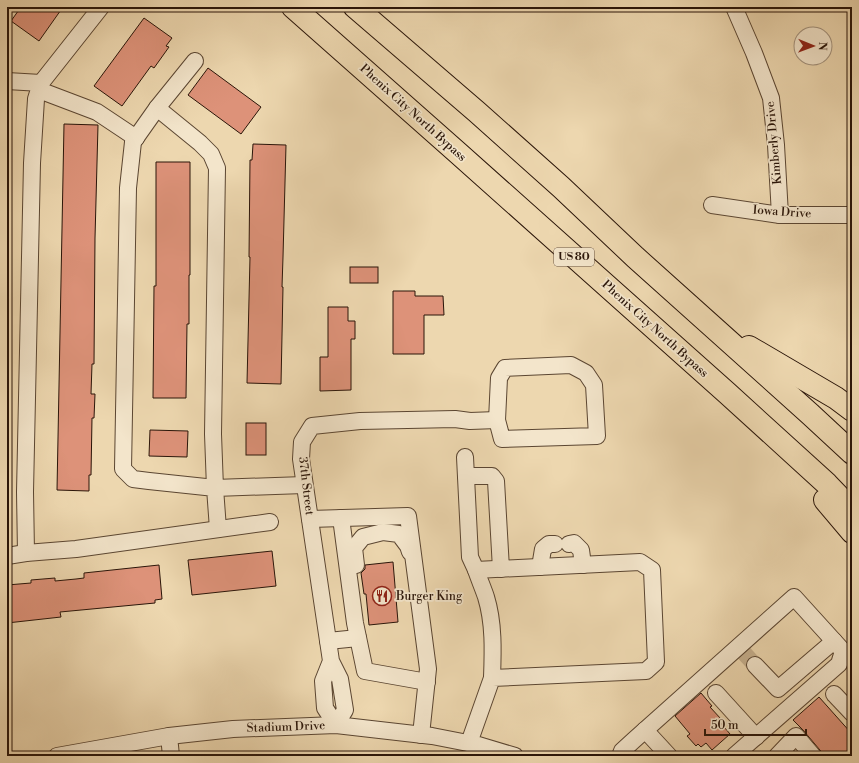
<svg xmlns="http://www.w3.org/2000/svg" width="859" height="763" font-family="'Libre Bodoni',serif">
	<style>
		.building { fill: #dd9279; stroke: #2a1509 }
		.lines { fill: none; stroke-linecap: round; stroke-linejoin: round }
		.minor-tunnel { stroke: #c6b08e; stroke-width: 16; stroke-dasharray: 16 8; stroke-linecap: butt }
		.minor-casing { stroke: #5b4632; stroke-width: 18 }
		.highway-casing { stroke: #2a1509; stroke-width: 24 }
		.minor { stroke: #f3e5cb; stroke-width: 16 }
		.highway { stroke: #edd7af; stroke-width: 22 }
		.labels { text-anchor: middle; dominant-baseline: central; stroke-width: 3.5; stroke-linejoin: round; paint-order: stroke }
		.shield { fill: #f3e5cb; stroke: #665343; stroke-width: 1 }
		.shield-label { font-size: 11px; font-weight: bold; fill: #2a1509 }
		.street-label { font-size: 12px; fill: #2a1509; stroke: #f3e5cb }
		.poi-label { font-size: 12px; fill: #2a1509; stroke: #f3e5cb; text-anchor: start }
	</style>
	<rect width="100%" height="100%" fill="#edd7af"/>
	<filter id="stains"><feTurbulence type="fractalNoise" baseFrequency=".005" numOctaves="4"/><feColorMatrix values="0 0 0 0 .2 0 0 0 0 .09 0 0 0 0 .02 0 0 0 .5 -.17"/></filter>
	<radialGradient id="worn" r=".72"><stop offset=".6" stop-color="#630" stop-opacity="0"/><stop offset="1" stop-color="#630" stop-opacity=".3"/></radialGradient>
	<g class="building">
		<polygon points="21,7 63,7 39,41 11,21"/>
		<polygon points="144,18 172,38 166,46 169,47 154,68 151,66 122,106 94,86"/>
		<polygon points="208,68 261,107 241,134 188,95"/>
		<polygon points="64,124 98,125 95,238 94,364 92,364 91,394 95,394 94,418 92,418 91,475 89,475 89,491 57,490"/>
		<polygon points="253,144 286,145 283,257 282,287 283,287 281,384 247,383 250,257 249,257 250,160 252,160"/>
		<polygon points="156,162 190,162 190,275 189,275 189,324 187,324 186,398 153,398 154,286 156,286"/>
		<rect x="350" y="267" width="28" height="16"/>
		<polygon points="393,291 415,291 415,296 443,296 444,315 424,315 424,354 393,354"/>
		<polygon points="328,307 348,307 348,321 355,321 355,339 351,339 351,390 320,391 320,357 328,357"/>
		<rect x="246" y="423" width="20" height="32"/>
		<polygon points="150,430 188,431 187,457 149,456"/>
		<polygon points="272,551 276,586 192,595 188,560"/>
		<polygon points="393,562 398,622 369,625 366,594 364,594 361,573 365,569 365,565"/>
		<polygon points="159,565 162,599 155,600 155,603 60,612 61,617 7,623 7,585 31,583 31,580 55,578 55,581 76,579 84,578 84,573"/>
		<polygon points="701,693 712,706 710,707 721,719 719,721 730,734 712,750 706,743 701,747 698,744 696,746 687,736 690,734 675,716"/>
		<polygon points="819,697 852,734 852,756 825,756 803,730 793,720"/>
	</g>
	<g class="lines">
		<polyline class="minor-tunnel" points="744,653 755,665"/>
		<defs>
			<g id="minor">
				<polyline points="734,7 754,53 771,98 776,145 780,215"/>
				<polyline points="7,81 41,83"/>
				<polyline points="39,90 97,112 136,138"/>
				<polyline points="157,108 195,61"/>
				<polyline points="712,205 780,215 852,215"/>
				<polygon points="571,365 586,373 594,385 597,436 502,439 497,420 499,378 505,368"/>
				<polyline points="465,457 470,557 476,570 640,562 652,570 656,662 646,671 492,678 469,743"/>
				<polyline points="466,476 492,476 496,481 501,569"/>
				<polyline points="341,518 355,623 365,671 427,682"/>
				<polyline points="310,519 408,516 428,669 421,735"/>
				<polyline points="218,529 215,488 213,434 217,168 211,154 200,143 157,108 133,142 128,188 123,469 133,479 149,481 215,488 304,485"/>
				<polyline points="569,544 574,543 581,550 583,565"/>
				<polyline points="26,553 25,492 32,163 36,99 41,83 101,7"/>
				<polyline points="7,556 26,553 76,549 270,522"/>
				<polyline points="356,565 354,548 363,537 383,532 399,534 408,546 410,552"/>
				<polyline points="540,567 543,549 549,544 555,544"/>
				<path d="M476,570C479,579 483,588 486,597C494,623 493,651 492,678"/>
				<polyline points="328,641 358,638"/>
				<polyline points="331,661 323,681 325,708 336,725 345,710 340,679 331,661 301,459 302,442 312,426 360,421 455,419 470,421 497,420"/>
				<polyline points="755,665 778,689 834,641"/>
				<polyline points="716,693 756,737"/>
				<polyline points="834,694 852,713"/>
				<polyline points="645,730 669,756"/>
				<polyline points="169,736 171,756"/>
				<polyline points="57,756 169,736 233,729 336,725 432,736 478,745 515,756"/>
				<polyline points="620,756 622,751 634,740 794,597 843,651 839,664 734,756"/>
				<polyline points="777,756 796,736 813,756"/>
			</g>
			<g id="highway">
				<polyline points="293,7 458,153 727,393 827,484 852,510"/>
				<polyline points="355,7 477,112 561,187 635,257 810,414 852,453"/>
				<polyline points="749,347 836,398 852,410"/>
				<polyline points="825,500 852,532"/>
			</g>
		</defs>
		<use href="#minor" class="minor-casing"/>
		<use href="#highway" class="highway-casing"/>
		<use href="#minor" class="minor"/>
		<use href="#highway" class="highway"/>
	</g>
	<defs>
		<symbol id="restaurant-ring" viewBox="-11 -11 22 22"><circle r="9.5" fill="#f3e5cb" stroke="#8f2418" stroke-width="1.5"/><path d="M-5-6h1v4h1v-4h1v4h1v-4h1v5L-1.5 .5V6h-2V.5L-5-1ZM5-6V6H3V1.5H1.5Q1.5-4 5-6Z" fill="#8f2418"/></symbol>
	</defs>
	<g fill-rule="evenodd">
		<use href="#restaurant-ring" x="371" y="585" width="22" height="22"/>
	</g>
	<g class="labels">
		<rect class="shield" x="554" y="248" width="40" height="18" rx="3"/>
		<g class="shield-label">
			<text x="574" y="257">US 80</text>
		</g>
		<g class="street-label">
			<text transform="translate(413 113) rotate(42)">Phenix City North Bypass</text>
			<text transform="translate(774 143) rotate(-95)">Kimberly Drive</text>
			<text transform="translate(782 212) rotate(4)">Iowa Drive</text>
			<text transform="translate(655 329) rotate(42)">Phenix City North Bypass</text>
			<text transform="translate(306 486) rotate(83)">37th Street</text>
			<text transform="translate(286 727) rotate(-2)">Stadium Drive</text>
		</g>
		<g class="poi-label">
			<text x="396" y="596">Burger King</text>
		</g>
	</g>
	<rect width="859" height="763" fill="none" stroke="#edd7af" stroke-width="24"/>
	<rect x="8" y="8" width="843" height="747" fill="none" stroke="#2a1509" stroke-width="2"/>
	<rect x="12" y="12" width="835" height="739" fill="none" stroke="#2a1509"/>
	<g transform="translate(813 46) rotate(91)"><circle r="19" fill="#f3e5cb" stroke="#a3927d"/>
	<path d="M0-3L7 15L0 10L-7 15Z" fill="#8f2418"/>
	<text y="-6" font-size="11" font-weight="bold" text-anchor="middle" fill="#2a1509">N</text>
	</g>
	<path d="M705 729v6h101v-6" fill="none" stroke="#2a1509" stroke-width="2"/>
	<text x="711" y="729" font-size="12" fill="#2a1509" stroke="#f3e5cb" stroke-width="3" paint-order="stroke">50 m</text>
	<rect width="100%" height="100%" filter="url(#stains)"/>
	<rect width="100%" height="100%" fill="url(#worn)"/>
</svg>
